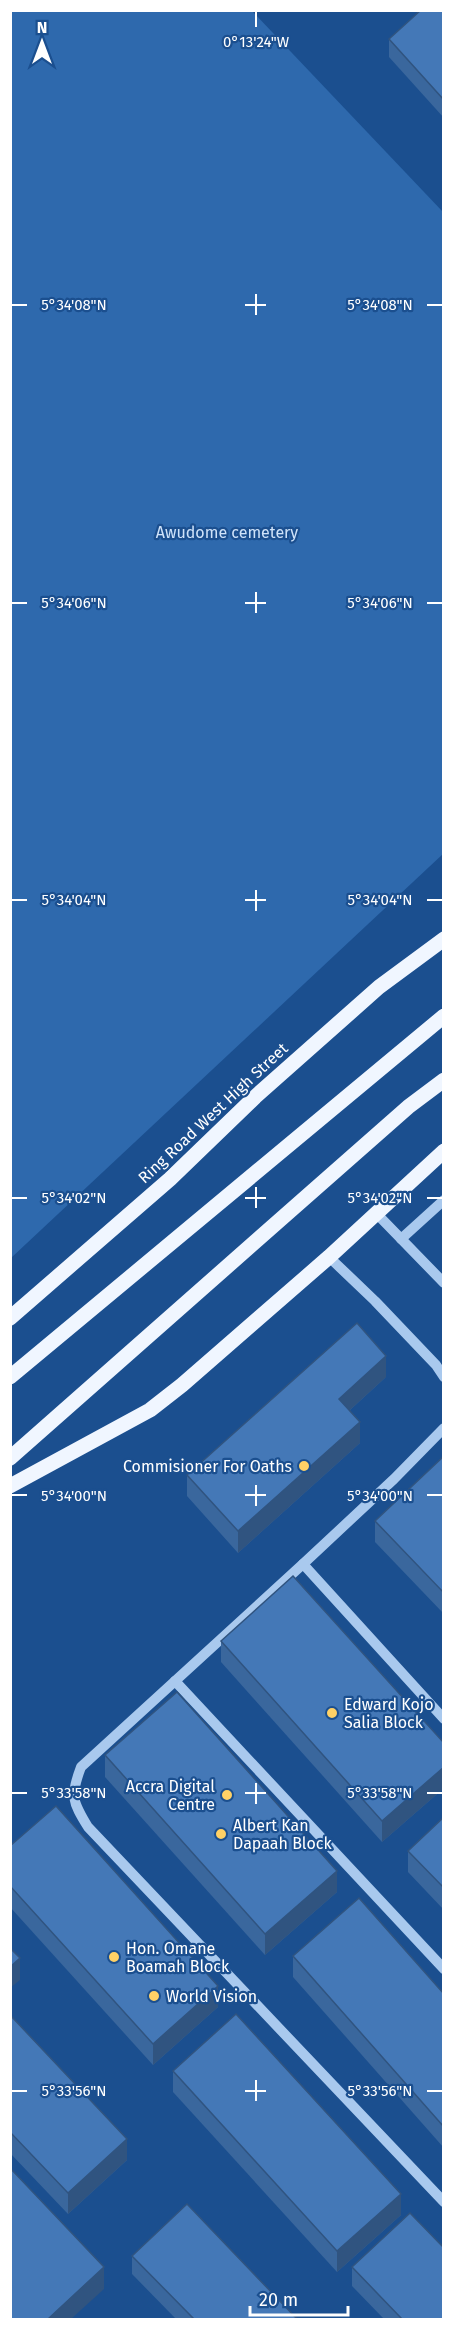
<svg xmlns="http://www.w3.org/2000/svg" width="454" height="2330" font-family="'Fira Sans',sans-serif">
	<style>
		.green { fill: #2e69ad }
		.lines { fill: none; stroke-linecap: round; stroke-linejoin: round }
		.minor { stroke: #a9c9ee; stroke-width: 10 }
		.major { stroke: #f0f6ff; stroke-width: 15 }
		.wall { fill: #3a679d }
		.shaded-wall { fill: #305480 }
		.building { fill: #4478b7; stroke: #305480; stroke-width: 1.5 }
		.ticks { fill: none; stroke: #fff; stroke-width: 2 }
		.poi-dot { fill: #ffd166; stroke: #1b4f8f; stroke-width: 2 }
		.labels { text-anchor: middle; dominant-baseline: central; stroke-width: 4.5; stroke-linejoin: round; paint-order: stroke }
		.park-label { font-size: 16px; fill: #cfe3fa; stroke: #1b4f8f }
		.street-label { font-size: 16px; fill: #fff; stroke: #1b4f8f }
		.poi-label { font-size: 16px; fill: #fff; stroke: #1b4f8f; text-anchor: start }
		.ticks-label { font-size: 15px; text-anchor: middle; fill: #fff; stroke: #1b4f8f; stroke-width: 4.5; stroke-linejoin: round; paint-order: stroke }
	</style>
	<rect width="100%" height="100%" fill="#1b4f8f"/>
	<polygon class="green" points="11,10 252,11 443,212 444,853 11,1258"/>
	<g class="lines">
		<g class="minor">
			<polyline points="375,1212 444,1283"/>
			<polyline points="401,1239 444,1200"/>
			<polyline points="329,1257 375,1301 436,1365 444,1377"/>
			<path d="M444,1428L394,1479L303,1564L81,1767C70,1796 72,1801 88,1827L444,2202"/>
			<polyline points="303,1564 444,1719"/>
			<polyline points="175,1681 444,1969"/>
		</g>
		<g class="major">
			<polyline points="10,1318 170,1179 255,1097 379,987 444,939"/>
			<polyline points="10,1377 444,1016"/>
			<polyline points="10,1458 408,1107 444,1080"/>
			<polyline points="10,1486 150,1410 182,1385 329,1257 444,1151"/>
		</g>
	</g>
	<g class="wall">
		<polygon points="444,11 444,118 389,57 389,39"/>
		<polygon points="386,1377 350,1410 360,1443 238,1553 187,1496 187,1475"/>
		<polygon points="444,1456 444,1614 375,1542 375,1521"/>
		<polygon points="221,1641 444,1743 444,1788 382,1842 221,1662"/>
		<polygon points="105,1755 337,1892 265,1955 105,1777"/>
		<polygon points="444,1817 444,1910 408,1872 408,1851"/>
		<polygon points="10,1846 218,2007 153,2065 10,1907"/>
		<polygon points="293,1956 444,1994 444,2148 293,1977"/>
		<polygon points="10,2015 127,2160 68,2214 10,2153"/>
		<polygon points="173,2071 401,2215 337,2272 173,2092"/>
		<polygon points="132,2256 297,2319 176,2319 132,2274"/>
		<polygon points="352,2267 444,2319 384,2319 352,2286"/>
	</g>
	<g class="shaded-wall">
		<polygon points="386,1356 386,1377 339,1420 339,1399"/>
		<polygon points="360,1422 360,1443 238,1553 238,1531"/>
		<polygon points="444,1767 444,1788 382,1842 382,1821"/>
		<polygon points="337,1871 337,1892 265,1955 265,1934"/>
		<polygon points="20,1958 20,1980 10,1988 10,1967"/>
		<polygon points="218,1986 218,2007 153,2065 153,2044"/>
		<polygon points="127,2139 127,2160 68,2214 68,2193"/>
		<polygon points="401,2194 401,2215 337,2272 337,2251"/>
		<polygon points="104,2267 104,2289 71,2319 48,2319"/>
	</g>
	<g class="building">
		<polygon points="421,10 443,10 444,11 444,100 389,39"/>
		<polygon points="357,1323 386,1356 339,1399 360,1422 238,1531 187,1475"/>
		<polygon points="444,1456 444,1593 375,1521"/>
		<polygon points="293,1576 444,1743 444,1767 382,1821 221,1641"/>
		<polygon points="177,1692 337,1871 265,1934 105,1755"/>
		<polygon points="56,1806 218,1986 153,2044 10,1886 10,1846"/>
		<polygon points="444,1817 444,1888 408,1851"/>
		<polygon points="359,1898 444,1994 444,2127 293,1956"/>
		<polygon points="10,1948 20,1958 10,1967"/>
		<polygon points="236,2014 401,2194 337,2251 173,2071"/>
		<polygon points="10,2015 127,2139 68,2193 10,2132"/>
		<polygon points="10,2168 104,2267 48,2319 10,2319"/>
		<polygon points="187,2204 297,2319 194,2319 132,2256"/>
		<polygon points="410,2213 444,2248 444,2319 402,2319 352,2267"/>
	</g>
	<path class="ticks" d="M256,12V27M256,294V315M12,305H27M245,305H266M427,305H442M256,592V613M12,603H27M245,603H266M427,603H442M256,890V911M12,900H27M245,900H266M427,900H442M256,1187V1208M12,1198H27M245,1198H266M427,1198H442M256,1485V1506M12,1495H27M245,1495H266M427,1495H442M256,1783V1804M12,1793H27M245,1793H266M427,1793H442M256,2080V2101M12,2091H27M245,2091H266M427,2091H442"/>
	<g class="poi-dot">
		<circle cx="304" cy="1466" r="6"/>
		<circle cx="332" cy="1713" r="6"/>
		<circle cx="227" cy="1795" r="6"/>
		<circle cx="221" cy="1834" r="6"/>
		<circle cx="114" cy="1957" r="6"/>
		<circle cx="154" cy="1996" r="6"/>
	</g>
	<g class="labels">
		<g class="park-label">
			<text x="227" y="532">Awudome cemetery</text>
		</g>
		<g class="street-label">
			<text transform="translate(213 1113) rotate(-43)">Ring Road West High Street</text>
		</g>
		<g class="poi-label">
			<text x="292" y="1466" text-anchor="end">Commisioner For Oaths</text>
			<text x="344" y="1704">Edward Kojo<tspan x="344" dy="18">Salia Block</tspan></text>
			<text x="215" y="1786" text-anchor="end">Accra Digital<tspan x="215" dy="18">Centre</tspan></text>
			<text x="233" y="1825">Albert Kan<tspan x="233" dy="18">Dapaah Block</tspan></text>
			<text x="126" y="1948">Hon. Omane<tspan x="126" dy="18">Boamah Block</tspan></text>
			<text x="166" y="1996">World Vision</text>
		</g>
	</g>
	<g class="ticks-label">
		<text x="256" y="47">0°13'24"W</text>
		<text x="74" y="310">5°34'08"N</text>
		<text x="380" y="310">5°34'08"N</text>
		<text x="74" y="608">5°34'06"N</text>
		<text x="380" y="608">5°34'06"N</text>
		<text x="74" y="905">5°34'04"N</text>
		<text x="380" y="905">5°34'04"N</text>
		<text x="74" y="1203">5°34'02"N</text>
		<text x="380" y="1203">5°34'02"N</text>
		<text x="74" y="1501">5°34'00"N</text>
		<text x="380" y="1501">5°34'00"N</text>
		<text x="74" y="1798">5°33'58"N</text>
		<text x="380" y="1798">5°33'58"N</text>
		<text x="74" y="2096">5°33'56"N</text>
		<text x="380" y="2096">5°33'56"N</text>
	</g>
	<rect width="454" height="2330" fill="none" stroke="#ffffff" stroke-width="24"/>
	<g transform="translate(42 42)" stroke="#1b4f8f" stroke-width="4.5" paint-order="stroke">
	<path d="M0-4.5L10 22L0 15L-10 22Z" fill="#ffffff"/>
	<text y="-9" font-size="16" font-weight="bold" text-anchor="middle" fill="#ffffff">N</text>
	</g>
	<path d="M250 2306v9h98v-9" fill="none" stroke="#ffffff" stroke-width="3"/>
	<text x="259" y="2306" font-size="18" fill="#ffffff" stroke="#1b4f8f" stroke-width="4.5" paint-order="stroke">20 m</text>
</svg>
